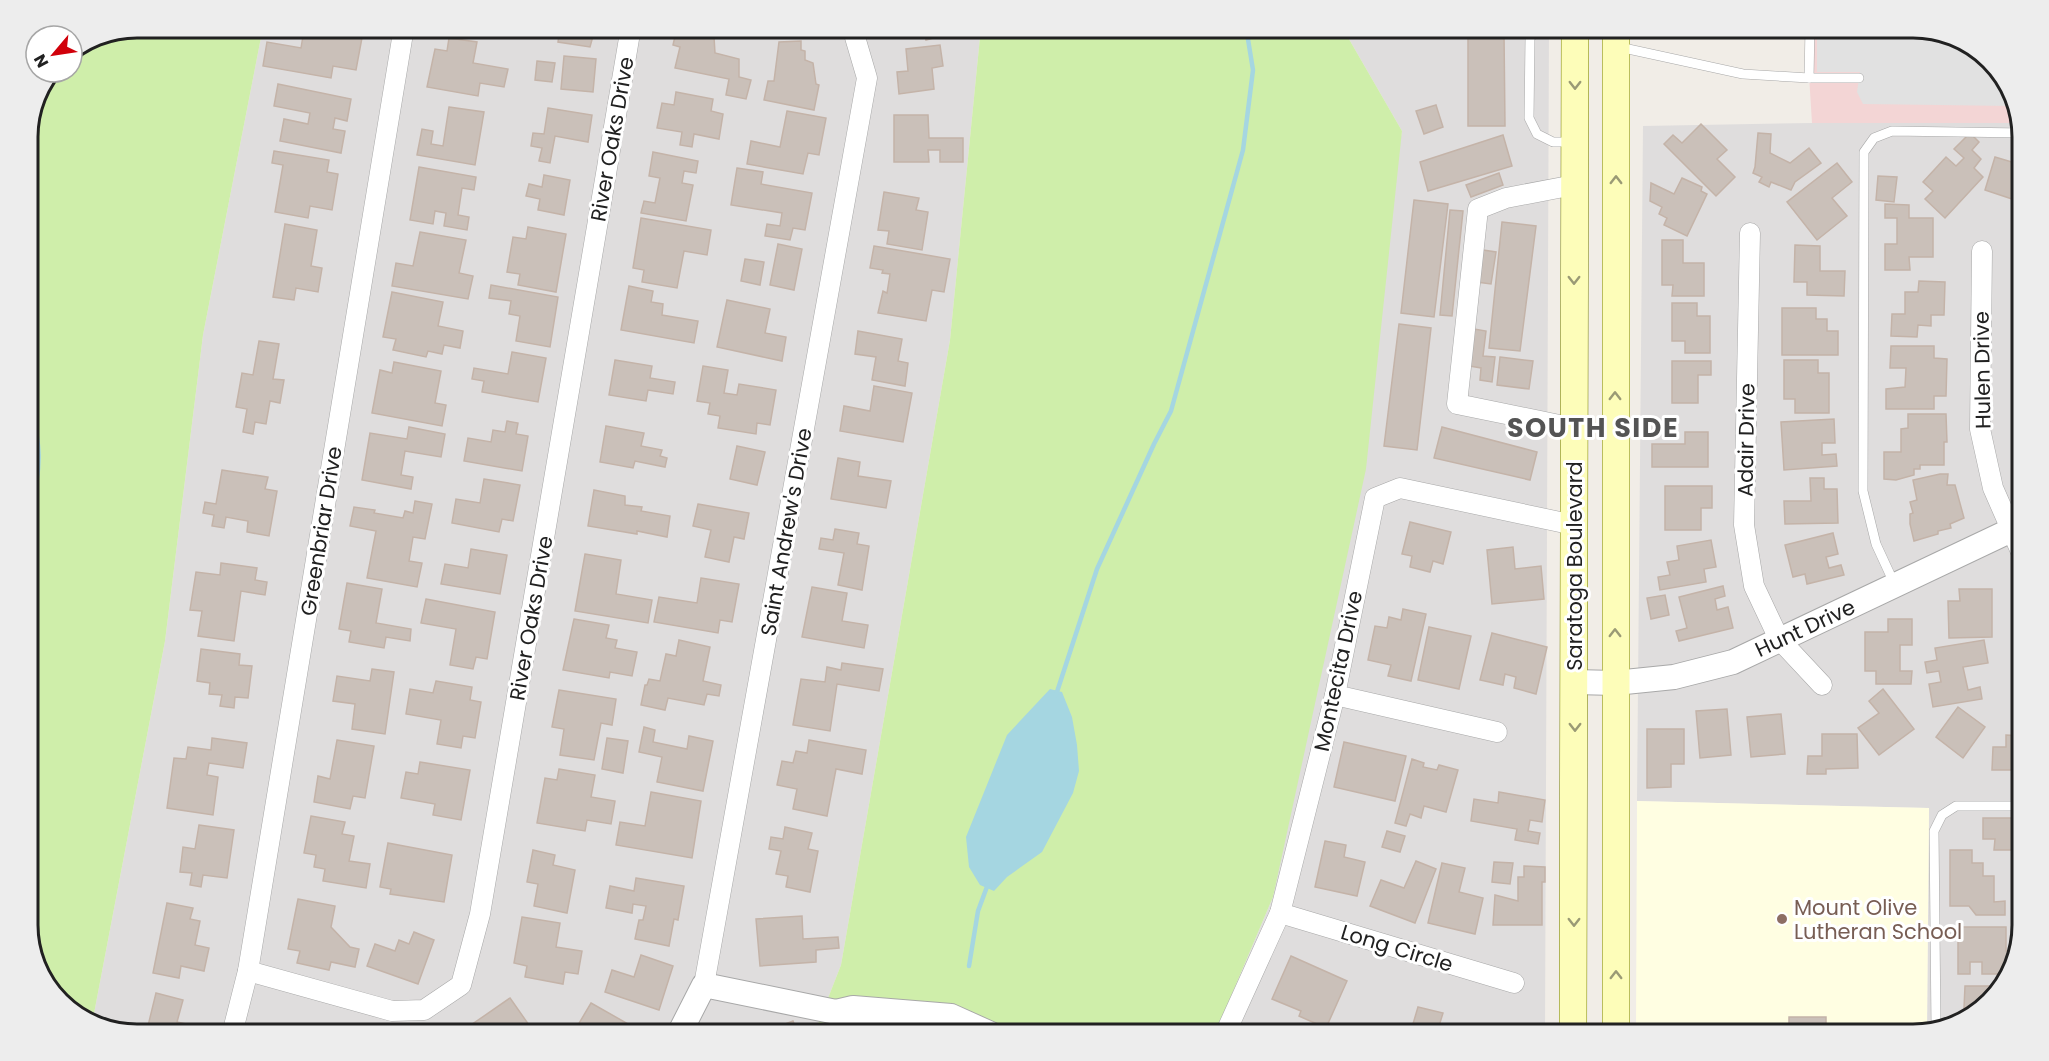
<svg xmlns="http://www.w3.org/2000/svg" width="2049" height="1061" font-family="Poppins,sans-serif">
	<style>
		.residential { fill: #dfdddd }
		.commercial { fill: #f3d5d5 }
		.education { fill: #fffee2 }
		.grass { fill: #cfeeaa }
		.parking { fill: #e1e1e1 }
		.water { fill: #a5d6e1 }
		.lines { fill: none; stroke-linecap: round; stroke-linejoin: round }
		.stream { stroke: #a5d6e1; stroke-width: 4.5 }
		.building { fill: #cac0b9; stroke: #c4b3a8; stroke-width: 1.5 }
		.service-casing { stroke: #a8a8a8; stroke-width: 10 }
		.minor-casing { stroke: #a8a8a8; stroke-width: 21 }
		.tertiary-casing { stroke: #a8a8a8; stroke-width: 26 }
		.secondary-casing { stroke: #777f00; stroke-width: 28 }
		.service { stroke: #fff; stroke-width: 9 }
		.minor { stroke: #fff; stroke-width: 20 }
		.tertiary { stroke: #fff; stroke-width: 24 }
		.secondary { stroke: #fdfdb9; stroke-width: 27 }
		.oneway { stroke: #9a9a75 }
		.education-dot { fill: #8d6e63; stroke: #fff; stroke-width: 2 }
		.labels { text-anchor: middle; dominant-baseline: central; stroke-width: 6; stroke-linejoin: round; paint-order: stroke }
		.street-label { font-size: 21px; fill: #212121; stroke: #fff }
		.education-label { font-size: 21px; fill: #785e54; stroke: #fff; text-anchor: start }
		.district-label { font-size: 27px; font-weight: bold; letter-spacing: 1.5px; fill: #545454; stroke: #fff }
		.rim { fill: none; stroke: #212121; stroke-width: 3 }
	</style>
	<rect width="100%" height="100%" fill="#f1ede7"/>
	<g class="residential">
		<polygon points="263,27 981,27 950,340 841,965 814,1034 136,1034 92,1024 165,641 203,335"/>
		<polygon points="1342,27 1549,27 1545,1034 1215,1034 1273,897 1402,131"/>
		<polygon points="1812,123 2020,123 2022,129 2022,925 2011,973 1973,1016 1927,1030 1929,808 1637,801 1643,126"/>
	</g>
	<polygon class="commercial" points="1806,27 1913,27 1961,38 2004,76 2020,123 1812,123"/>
	<polygon class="education" points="1637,801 1929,808 1927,1030 1913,1034 1636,1034"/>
	<g class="grass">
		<polygon points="136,27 263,27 203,335 165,641 92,1024 88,1023 46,986 27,932 27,129 53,72 72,72 72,50 95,35"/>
		<polygon points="981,27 1342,27 1402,131 1366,469 1273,897 1215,1034 814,1034 841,965 950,340"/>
	</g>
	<polygon class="parking" points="1817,27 1913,27 1961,38 2004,76 2014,106 1863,104 1857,92 1860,72 1817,72"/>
	<polygon class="water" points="1050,689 1062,692 1072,717 1077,745 1079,771 1073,793 1042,852 1007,877 994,891 980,885 969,867 966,837 1007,735"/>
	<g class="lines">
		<g class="stream">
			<path d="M27,393C41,443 44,467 27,518"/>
			<polyline points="1056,695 1097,569 1154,444 1171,411 1243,150 1253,70 1246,27"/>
			<polyline points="969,966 978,911 988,884"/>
		</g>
	</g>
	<g class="building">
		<polygon points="317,27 364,27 356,70 333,66 331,78 263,66 267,42 301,48 303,36 315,38"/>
		<polygon points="560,27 605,27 603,38 593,36 590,47 558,42"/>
		<polygon points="755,27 807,27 807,32 755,34"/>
		<polygon points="923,27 971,27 971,28 926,40"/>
		<polygon points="677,28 714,37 715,53 739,59 739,77 751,80 746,99 726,95 729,79 675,68 680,47 673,45"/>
		<polygon points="1468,33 1504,33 1505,126 1468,126"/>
		<polygon points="449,38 477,42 473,63 508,69 504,87 480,83 478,96 427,87 435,49 447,51"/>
		<polygon points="801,41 801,50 805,51 805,60 813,63 816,84 819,85 814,110 764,100 768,81 774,81 779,42"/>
		<polygon points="940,45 943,66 932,68 934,89 899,94 897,72 908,71 906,49"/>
		<polygon points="564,56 596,59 593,92 561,89"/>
		<polygon points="537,61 555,63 552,82 535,80"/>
		<polygon points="278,84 351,99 347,121 335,118 333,129 345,131 341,153 280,141 284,119 308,124 310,113 274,106"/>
		<polygon points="676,92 713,99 711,111 723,114 719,139 694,134 692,147 680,145 682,132 657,128 662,103 674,105"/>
		<polygon points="1436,105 1443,127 1424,134 1416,111"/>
		<polygon points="449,107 484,112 475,165 417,155 422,129 433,131 431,144 443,146"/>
		<polygon points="548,108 592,115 588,142 555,136 550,163 539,161 542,148 531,146 533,133 544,134"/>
		<polygon points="787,111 826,118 819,155 808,153 803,174 747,164 751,141 780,147"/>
		<polygon points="894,115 928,115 929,138 963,138 963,162 940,162 940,150 928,150 929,162 894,162"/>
		<polygon points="1701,124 1727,150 1717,159 1735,177 1716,196 1664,144 1673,135 1682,143"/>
		<polygon points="1758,133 1771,134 1770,153 1790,163 1809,148 1821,163 1795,182 1791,190 1771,182 1769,187 1759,182 1762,177 1753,173 1755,167"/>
		<polygon points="1970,133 1979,142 1972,150 1981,159 1974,168 1983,177 1945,218 1925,199 1933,191 1923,182 1946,157 1956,166 1964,158 1954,149"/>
		<polygon points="1503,135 1512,166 1428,191 1420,162"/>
		<polygon points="274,151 329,160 327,172 338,174 332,210 310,206 308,218 275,212 283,165 272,163"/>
		<polygon points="653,152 698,161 696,173 684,171 682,183 693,185 686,221 641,213 644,201 655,203 660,178 649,176"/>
		<polygon points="1995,157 2022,165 2022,190 2018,201 1985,190"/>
		<polygon points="1837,163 1852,182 1832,198 1847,216 1817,240 1787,202"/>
		<polygon points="419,167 476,177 474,190 462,188 458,215 469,217 467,230 444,226 446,213 435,211 433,224 410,220"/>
		<polygon points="737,168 763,172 761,184 812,193 805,230 793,228 790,240 765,236 767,224 780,226 782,213 731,205"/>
		<polygon points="1499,173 1503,185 1471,197 1466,185"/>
		<polygon points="544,175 570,180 564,215 538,210 540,199 526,196 529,184 542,187"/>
		<polygon points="1878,176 1897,177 1894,202 1876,200"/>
		<polygon points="1682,178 1702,187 1701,191 1707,194 1687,236 1664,225 1667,218 1659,214 1662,207 1650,201 1651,183 1674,194"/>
		<polygon points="884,192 919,198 916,210 928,212 922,250 887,244 889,231 878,230"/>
		<polygon points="1414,200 1448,204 1434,317 1401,313"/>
		<polygon points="1885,204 1909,205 1909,218 1933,218 1933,257 1909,257 1910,270 1885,270 1885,244 1897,244 1897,218 1885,218"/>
		<polygon points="1450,210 1463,211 1452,316 1440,315"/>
		<polygon points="641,218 711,230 707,255 684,251 677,288 642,282 644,270 633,268"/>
		<polygon points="1502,222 1536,226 1520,351 1489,348"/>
		<polygon points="285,224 317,230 311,266 322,268 318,292 296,288 294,300 273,297"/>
		<polygon points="528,227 566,234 556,292 518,285 520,274 507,272 513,237 526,239"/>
		<polygon points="420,232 466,240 459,273 473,276 468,299 392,286 396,263 413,266"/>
		<polygon points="1662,240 1683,240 1683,263 1704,263 1704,296 1672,296 1673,285 1662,285"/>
		<polygon points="778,244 802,249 794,290 770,285"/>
		<polygon points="1795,245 1820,246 1820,271 1845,271 1844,296 1807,295 1807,282 1794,282"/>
		<polygon points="874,246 950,259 944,292 932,290 926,321 878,313 883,291 887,293 890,274 882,273 883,270 870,268"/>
		<polygon points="1483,250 1496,252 1491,284 1477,282"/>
		<polygon points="745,259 764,262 760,285 741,281"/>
		<polygon points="1919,281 1945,282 1944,315 1931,315 1931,326 1918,325 1917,337 1891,336 1892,314 1905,314 1905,292 1918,292"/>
		<polygon points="491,285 558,297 550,347 516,341 520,316 509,314 511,301 489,298"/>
		<polygon points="629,286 653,291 651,302 663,304 662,315 698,321 694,343 621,330"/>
		<polygon points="392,292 443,302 438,326 463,331 460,348 444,345 442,354 428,351 426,357 393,350 396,339 383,337"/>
		<polygon points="727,300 770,309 765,333 786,337 782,361 717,347"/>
		<polygon points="1672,303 1697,303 1697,316 1710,316 1710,353 1685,353 1685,341 1672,341"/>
		<polygon points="1782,308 1816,308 1816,319 1827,319 1827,331 1838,331 1838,355 1782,355"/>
		<polygon points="1399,324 1431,328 1417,450 1384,446"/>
		<polygon points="1474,329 1486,331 1483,356 1495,357 1492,382 1480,380 1481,368 1469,366"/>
		<polygon points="858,331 902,339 898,361 908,363 905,386 872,380 876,357 855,354"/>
		<polygon points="259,341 279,344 273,379 284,380 280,403 270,401 266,424 255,422 253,434 243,432 247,409 236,407 242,373 253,375"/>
		<polygon points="1891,346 1934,346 1934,358 1947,359 1946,396 1934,396 1934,409 1886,409 1886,389 1905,387 1906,368 1890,368"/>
		<polygon points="2018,346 2022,346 2022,392 2017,392"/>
		<polygon points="512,352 546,358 538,402 482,392 484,381 472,379 474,368 508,374"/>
		<polygon points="1500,357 1533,361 1529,389 1497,385"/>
		<polygon points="615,360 652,366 650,378 675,382 673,394 648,390 646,401 609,395"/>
		<polygon points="1784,360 1818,360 1818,373 1829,373 1829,413 1795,413 1795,399 1784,399"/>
		<polygon points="1672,361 1711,361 1711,375 1698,375 1698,403 1672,403"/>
		<polygon points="394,362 441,371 435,403 446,405 442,426 372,413 380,370 392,373"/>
		<polygon points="703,366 728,370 724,393 737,395 739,384 776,390 770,425 757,423 756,434 718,428 720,416 708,414 710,403 697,401"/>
		<polygon points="874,386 912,393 903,442 840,431 844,406 870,411"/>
		<polygon points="1908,414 1946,414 1947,442 1944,442 1944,465 1920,465 1920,469 1914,469 1914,475 1896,480 1884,479 1884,452 1901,452 1901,429 1908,428"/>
		<polygon points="1834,419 1835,443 1822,443 1822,455 1836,454 1837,466 1784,470 1781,422"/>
		<polygon points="507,421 518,423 516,434 528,436 522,471 464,461 468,438 491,442 493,430 505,432"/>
		<polygon points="2022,425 2022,460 2016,426"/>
		<polygon points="606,426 644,433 641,446 662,450 660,456 667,458 665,467 635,461 633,468 600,462"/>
		<polygon points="409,427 445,434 441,457 405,451 401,475 413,477 411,489 362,480 370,433 407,439"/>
		<polygon points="1442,427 1537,452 1530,480 1434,458"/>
		<polygon points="1685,432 1708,432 1708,467 1652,467 1652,444 1685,444"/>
		<polygon points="737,446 765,452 757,485 730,479"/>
		<polygon points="838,458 860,462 858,476 891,481 886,508 831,499"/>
		<polygon points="222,470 268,477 265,489 277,491 269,536 247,532 248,521 226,517 224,528 212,526 214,515 203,513 205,502 216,504"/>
		<polygon points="1940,474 1948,474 1947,485 1955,485 1964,518 1950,524 1951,528 1938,531 1938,534 1914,541 1910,524 1910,514 1913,513 1910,502 1917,500 1913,480"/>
		<polygon points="1810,478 1824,478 1824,489 1837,489 1838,523 1785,524 1784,501 1811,501"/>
		<polygon points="484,479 520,485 513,521 502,519 499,532 452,523 456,499 480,503"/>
		<polygon points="1665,486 1712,486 1712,508 1701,508 1701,530 1665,530"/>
		<polygon points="594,490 625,496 625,505 642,507 641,511 670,516 667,537 637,531 637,534 588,526"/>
		<polygon points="415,501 432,504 425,539 413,537 409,561 422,563 417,587 367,578 376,531 350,526 354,507 375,510 374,513 403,518 405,511 413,513"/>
		<polygon points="698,504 749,513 744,539 734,537 729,562 705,557 711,530 693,526"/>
		<polygon points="1410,522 1451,532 1443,564 1433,561 1430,572 1410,567 1412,556 1402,554"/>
		<polygon points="835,529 859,533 857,544 869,546 862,590 838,585 844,553 819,549 821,538 833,540"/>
		<polygon points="1833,533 1838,554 1826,557 1829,568 1841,565 1844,575 1807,584 1805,574 1793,577 1785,545"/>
		<polygon points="1711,540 1716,567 1704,569 1706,582 1660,590 1658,577 1670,575 1667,562 1679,560 1677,546"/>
		<polygon points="1513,547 1515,569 1541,566 1544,599 1492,604 1487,550"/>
		<polygon points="471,549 507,555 500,594 441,584 445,564 468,568"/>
		<polygon points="585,554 621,560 616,594 652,600 648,623 575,611"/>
		<polygon points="221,563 257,568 255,580 267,582 265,595 241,591 234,641 198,636 202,611 190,610 196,572 220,575"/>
		<polygon points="701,578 739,584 732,622 720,620 718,633 654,622 659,597 697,603"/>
		<polygon points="347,583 382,589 376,623 411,629 410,641 386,637 384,648 349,642 351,631 339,629"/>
		<polygon points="1723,586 1725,596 1715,599 1717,610 1728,607 1733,628 1679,641 1676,631 1687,628 1679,597"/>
		<polygon points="812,587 847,593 842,621 868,625 864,648 802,637"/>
		<polygon points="1959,589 1992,589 1992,637 1949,638 1948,601 1960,601"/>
		<polygon points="1665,595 1669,615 1651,619 1647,598"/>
		<polygon points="426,599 495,612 487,659 476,657 473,669 450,665 456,629 421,623"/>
		<polygon points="1403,609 1426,614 1411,681 1388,676 1391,665 1368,660 1375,626 1387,628 1389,617 1401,620"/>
		<polygon points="574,619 609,625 606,638 617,640 615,648 637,652 632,676 610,672 609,678 563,670"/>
		<polygon points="1888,619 1912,619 1912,645 1900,645 1900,671 1912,671 1911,684 1876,684 1876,671 1865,671 1865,632 1888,632"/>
		<polygon points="1429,627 1471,636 1459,689 1418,680"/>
		<polygon points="1492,633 1547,647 1536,694 1514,688 1516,677 1505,674 1503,685 1480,680"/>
		<polygon points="679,640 710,647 703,681 721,685 719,696 707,694 704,705 668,698 665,710 641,705 645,685 647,685 649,679 660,681 666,654 676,656"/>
		<polygon points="1984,640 1988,663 1963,667 1968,690 1980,687 1982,699 1933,707 1929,684 1941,682 1939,671 1927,673 1925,662 1937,660 1935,648"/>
		<polygon points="201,649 240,654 239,665 252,666 248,698 235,697 234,708 220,706 222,695 209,694 210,683 197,681"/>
		<polygon points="842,663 883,669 879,691 837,684 830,731 793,725 801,679 825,682 827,667 841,670"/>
		<polygon points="372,669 394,672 385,734 352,729 355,704 333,701 337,676 370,681"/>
		<polygon points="436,681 472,687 470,700 481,702 475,738 463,736 461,748 437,744 441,720 406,714 410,689 433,693"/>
		<polygon points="1883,689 1914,729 1879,755 1858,728 1879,713 1869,701"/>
		<polygon points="559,690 616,699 612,725 601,723 594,760 560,755 564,729 552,727"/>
		<polygon points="1958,707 1985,727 1963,758 1936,737"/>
		<polygon points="1727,709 1731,755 1700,758 1696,711"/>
		<polygon points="1781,714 1785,754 1751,757 1747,717"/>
		<polygon points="644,727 655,730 653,742 687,749 689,736 713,741 703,791 657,782 662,757 639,752"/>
		<polygon points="1647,729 1684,729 1684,764 1671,764 1671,787 1647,788"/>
		<polygon points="1822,734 1857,734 1858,768 1826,769 1826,774 1807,774 1808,756 1822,756"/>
		<polygon points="2006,735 2022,736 2022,770 1992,770 1993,747 2006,747"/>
		<polygon points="212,738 247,743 243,768 209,763 207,775 218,777 213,815 167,808 174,758 186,759 188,747 211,750"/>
		<polygon points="607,738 628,741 623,773 602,769"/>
		<polygon points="337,740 374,746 365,798 353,796 350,809 314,802 318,776 330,779"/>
		<polygon points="809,740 866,750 862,774 836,769 827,816 793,809 797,789 777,785 782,761 793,763 796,751 807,753"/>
		<polygon points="1344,742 1406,756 1395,801 1334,787"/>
		<polygon points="1412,759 1424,763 1423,767 1437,770 1439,765 1458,770 1446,812 1424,806 1421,818 1410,814 1406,826 1395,823"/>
		<polygon points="420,762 470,770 461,820 433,815 435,804 401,798 406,772 418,774"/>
		<polygon points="559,769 595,775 591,797 615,801 611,824 587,820 585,831 537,823 545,778 557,780"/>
		<polygon points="651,792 701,801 692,858 616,845 620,822 645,826"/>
		<polygon points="1499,792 1545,800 1542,822 1530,820 1528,831 1540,833 1538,844 1515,840 1517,829 1471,821 1474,799 1498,803"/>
		<polygon points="311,816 345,822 342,834 354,836 349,861 370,864 366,888 323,881 325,869 314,867 316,855 304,853"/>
		<polygon points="1983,818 2022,818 2022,850 1994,850 1995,839 1983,839"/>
		<polygon points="199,825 234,830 227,878 203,875 201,887 190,885 192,873 180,872 183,847 195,849"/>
		<polygon points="785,827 812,833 808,849 818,851 810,892 786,887 788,876 776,874 781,851 769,849 771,837 783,839"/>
		<polygon points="1387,831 1405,836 1400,852 1382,847"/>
		<polygon points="1325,841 1346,845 1344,857 1365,862 1357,896 1315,887"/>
		<polygon points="388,843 452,855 444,902 390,894 391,889 380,887"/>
		<polygon points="533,850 555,855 553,865 575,870 567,913 534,906 538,884 527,882"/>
		<polygon points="1950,850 1972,850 1972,863 1983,863 1983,876 1994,876 1994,902 2005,901 2005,915 1976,915 1969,906 1950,906"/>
		<polygon points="1416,861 1436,869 1415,923 1370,906 1381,880 1404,888"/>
		<polygon points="1494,862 1513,863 1510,884 1492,882"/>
		<polygon points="1442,863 1465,868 1459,892 1483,898 1475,934 1428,923"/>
		<polygon points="1524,866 1545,867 1545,882 1542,882 1542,925 1493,925 1495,895 1518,901 1518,877 1524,877"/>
		<polygon points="636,878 684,886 678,920 674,919 669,946 635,939 639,920 643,920 646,906 633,904 632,913 606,908 610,886 634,891"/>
		<polygon points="298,899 335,906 331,927 350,947 359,949 355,967 331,962 329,970 297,963 300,951 288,949"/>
		<polygon points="167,903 193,908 190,919 200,921 195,945 209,948 204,971 181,966 179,978 153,973"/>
		<polygon points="802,916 803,939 838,937 839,948 816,950 816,962 760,966 756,919"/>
		<polygon points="522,917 560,923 556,947 582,951 578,974 565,972 563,984 525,977 527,966 514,963"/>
		<polygon points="1958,927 2006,927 2006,951 2016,951 2010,974 1982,974 1982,962 1970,962 1970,974 1958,974"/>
		<polygon points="414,932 434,940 418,984 367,966 375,944 395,951 399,940 409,944"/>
		<polygon points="641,955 673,966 659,1010 605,992 612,970 634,977"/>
		<polygon points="1291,956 1347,981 1326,1028 1299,1016 1301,1011 1272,999"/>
		<polygon points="1965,986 2000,986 1980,1009 1968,1009 1964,1008"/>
		<polygon points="156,993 183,1000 177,1022 191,1025 188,1034 146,1034"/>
		<polygon points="510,998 529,1025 516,1034 478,1034 471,1025"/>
		<polygon points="591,1003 644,1033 587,1034 589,1032 578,1025"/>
		<polygon points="1418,1007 1443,1013 1439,1026 1464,1032 1464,1034 1410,1034"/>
		<rect x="1789" y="1017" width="37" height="17"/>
		<polygon points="793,1021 798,1034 759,1034"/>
		<rect x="1717" y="1032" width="59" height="2"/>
	</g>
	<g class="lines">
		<defs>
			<g id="service">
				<polyline points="1539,27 1530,38 1529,118 1537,134 1553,142 1573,142"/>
				<polyline points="1619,47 1743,74 1809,78 1859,78"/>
				<polyline points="1809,78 1810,27"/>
				<polyline points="1894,583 1876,544 1863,491 1864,152 1874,138 1892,131 2022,133"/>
				<polyline points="1936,1027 1934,831 1942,815 1956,806 2022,806"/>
			</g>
			<g id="minor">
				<polyline points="1750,233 1744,525 1754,586 1779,639 1822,685"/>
				<polyline points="1982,251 1980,429 1993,488 2022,554"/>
				<polyline points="1574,428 1457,404 1478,209 1506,198 1574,185"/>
				<polyline points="1335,695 1497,732"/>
				<polyline points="1280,913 1514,983"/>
				<polyline points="248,971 392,1011 424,1010 461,985 480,914 631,27"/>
				<polyline points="704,985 867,78 852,27"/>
				<polyline points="232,1034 248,971 404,27"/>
				<polyline points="1225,1034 1280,913 1335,695 1375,498 1400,488 1574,525"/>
			</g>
			<g id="tertiary">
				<polyline points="1575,682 1615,683 1674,677 1733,662 2022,525"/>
				<polyline points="836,1012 853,1008 951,1016 991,1034"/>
				<polyline points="679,1034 704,985 836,1012 862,1026 885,1034"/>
			</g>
			<g id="secondary">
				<polyline points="1573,1034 1575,27"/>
				<polyline points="1616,1034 1616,27"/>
			</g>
		</defs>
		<use href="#service" class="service-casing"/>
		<use href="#minor" class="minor-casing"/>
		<use href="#tertiary" class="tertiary-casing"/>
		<use href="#secondary" class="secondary-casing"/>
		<use href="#service" class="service"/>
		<use href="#minor" class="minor"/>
		<use href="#tertiary" class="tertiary"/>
		<use href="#secondary" class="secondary"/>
	</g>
	<defs><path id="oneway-chevron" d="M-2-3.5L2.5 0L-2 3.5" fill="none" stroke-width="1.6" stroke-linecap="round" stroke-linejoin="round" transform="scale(1.5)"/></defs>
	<g class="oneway">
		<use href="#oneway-chevron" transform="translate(1575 85) rotate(90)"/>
		<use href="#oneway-chevron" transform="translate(1616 180) rotate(-90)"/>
		<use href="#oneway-chevron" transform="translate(1574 280) rotate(90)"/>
		<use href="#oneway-chevron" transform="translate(1615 396) rotate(-90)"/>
		<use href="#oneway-chevron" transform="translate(1615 633) rotate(-90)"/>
		<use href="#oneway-chevron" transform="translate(1575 727) rotate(90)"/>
		<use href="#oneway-chevron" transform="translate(1574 922) rotate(90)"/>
		<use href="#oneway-chevron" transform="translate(1616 975) rotate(-90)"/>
	</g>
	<circle class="education-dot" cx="1782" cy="919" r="6"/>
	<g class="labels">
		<g class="street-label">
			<text transform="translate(612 139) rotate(-80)">River Oaks Drive</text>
			<text transform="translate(1982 370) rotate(-91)">Hulen Drive</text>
			<text transform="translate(1746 440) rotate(-89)">Adair Drive</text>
			<text transform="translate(321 531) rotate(-81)">Greenbriar Drive</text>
			<text transform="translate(786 532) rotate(-80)">Saint Andrew's Drive</text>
			<text transform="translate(1574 566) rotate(-90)">Saratoga Boulevard</text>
			<text transform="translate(531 618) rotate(-80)">River Oaks Drive</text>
			<text transform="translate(1805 628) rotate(-25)">Hunt Drive</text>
			<text transform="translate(1338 671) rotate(-78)">Montecita Drive</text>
			<text transform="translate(1397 948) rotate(17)">Long Circle</text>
		</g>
		<g class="education-label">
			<text x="1794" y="907">Mount Olive<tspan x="1794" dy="24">Lutheran School</tspan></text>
		</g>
		<g class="district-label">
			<text x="1593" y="427">SOUTH SIDE</text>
		</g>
	</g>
	<path d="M0 0H2049V1061H0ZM137 38H1913A99 99 0 0 1 2012 137V925A99 99 0 0 1 1913 1024H137A99 99 0 0 1 38 925V137A99 99 0 0 1 137 38Z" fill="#ededed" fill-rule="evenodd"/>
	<path class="rim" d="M137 38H1913A99 99 0 0 1 2012 137V925A99 99 0 0 1 1913 1024H137A99 99 0 0 1 38 925V137A99 99 0 0 1 137 38Z"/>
	<g transform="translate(54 54) rotate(241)"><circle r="28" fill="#ffffff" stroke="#a6a6a6" stroke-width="1.5"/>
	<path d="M0-4.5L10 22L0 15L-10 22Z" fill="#d1000a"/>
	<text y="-9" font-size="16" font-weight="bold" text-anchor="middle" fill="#212121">N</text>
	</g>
</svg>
